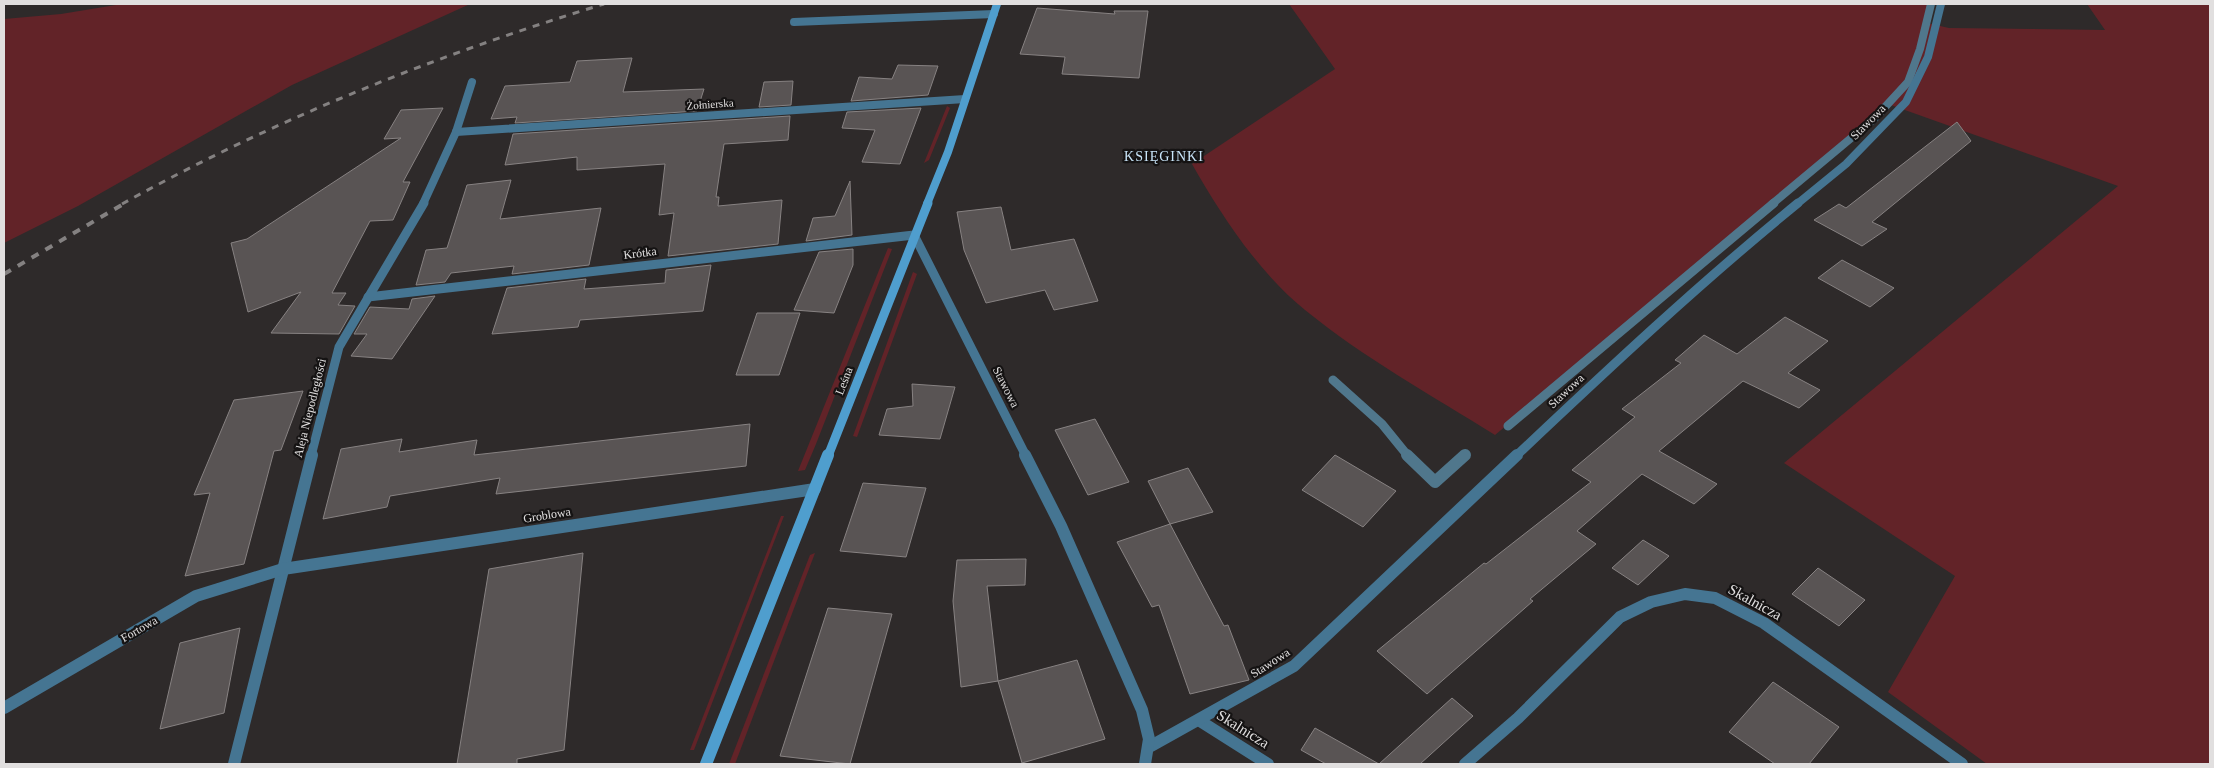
<svg xmlns="http://www.w3.org/2000/svg" width="2214" height="768" font-family="Georgia,serif">
	<style>
		.green { fill: #622328 }
		.lines { fill: none; stroke-linecap: round; stroke-linejoin: round }
		.stream-far2 { stroke: #50778c; stroke-width: 8 }
		.stream-far1 { stroke: #50778c; stroke-width: 9 }
		.stream { stroke: #50778c; stroke-width: 12 }
		.building { fill: #595454; stroke: #878282 }
		.lane-far2 { stroke: #457592; stroke-width: 8 }
		.lane-far1 { stroke: #457592; stroke-width: 9 }
		.lane { stroke: #457592; stroke-width: 12 }
		.street-far1 { stroke: #457592; stroke-width: 9 }
		.street { stroke: #457592; stroke-width: 12 }
		.secondary-far2 { stroke: #4f9ece; stroke-width: 8 }
		.secondary-far1 { stroke: #4f9ece; stroke-width: 9 }
		.secondary { stroke: #4f9ece; stroke-width: 12 }
		.rail-far1 { stroke: #848181; stroke-width: 3; stroke-dasharray: 7 7; stroke-linecap: butt }
		.rail { stroke: #848181; stroke-width: 4; stroke-dasharray: 8 8; stroke-linecap: butt }
		.labels { text-anchor: middle; dominant-baseline: central; stroke-width: 4.5; stroke-linejoin: round; paint-order: stroke }
		.far-street-label { font-size: 11px; fill: #e1dfdf; stroke: #151313 }
		.street-label { font-size: 12px; fill: #e1dfdf; stroke: #151313 }
		.neighbourhood-label { font-size: 14px; letter-spacing: 1px; fill: #c9e5f9; stroke: #151313 }
		.near-street-label { font-size: 15px; fill: #e1dfdf; stroke: #151313 }
	</style>
	<rect width="100%" height="100%" fill="#2e2a2a"/>
	<g class="green">
		<polygon points="122,4 470,4 292,85 78,206 4,243 4,19 61,14"/>
		<path d="M1289,4H1933L1927,23L1949,28L2105,30L2087,4H2210V764H1987L1888,692L1955,576L1784,463L2118,186L1888,104L1840,149L1495,435C1431,395 1364,358 1305,310C1259,273 1221,215 1192,164L1335,69Z"/>
		<polygon points="947,106 950,108 929,160 924,163"/>
		<polygon points="888,248 892,249 816,444 805,470 798,471"/>
		<polygon points="913,272 917,274 857,437 853,436"/>
		<polygon points="781,516 784,516 694,750 690,750"/>
		<polygon points="815,553 735,764 729,764 810,555"/>
	</g>
	<g class="lines">
		<polyline class="stream-far2" points="1772,204 1874,119 1908,82 1920,49 1931,4"/>
		<g class="stream-far1">
			<polyline points="1333,380 1382,424 1408,456"/>
			<polyline points="1508,426 1774,203"/>
			<polyline points="1463,456 1465,455"/>
		</g>
		<polyline class="stream" points="1407,455 1435,482 1465,455"/>
	</g>
	<g class="building">
		<polygon points="1037,8 1115,14 1114,11 1148,11 1139,78 1062,74 1065,57 1020,54"/>
		<polygon points="632,58 623,92 704,89 697,111 515,123 517,117 491,119 505,86 570,82 577,61"/>
		<polygon points="898,65 938,66 928,95 851,101 859,77 892,79"/>
		<polygon points="793,81 791,105 759,107 764,82"/>
		<polygon points="443,108 403,182 410,182 393,220 370,221 332,293 346,293 338,305 355,306 339,334 271,333 301,292 248,312 231,243 247,239 401,138 384,139 401,110"/>
		<polygon points="921,108 900,164 862,162 875,130 842,128 847,112"/>
		<polygon points="790,116 788,140 724,144 716,197 719,197 718,206 782,200 778,244 668,256 674,213 659,215 665,164 577,170 577,157 505,165 513,134"/>
		<polygon points="1957,122 1971,141 1872,222 1887,229 1862,246 1814,220 1839,204 1846,208"/>
		<polygon points="511,180 500,219 601,208 589,265 512,274 514,266 451,273 445,282 416,285 426,250 447,248 467,185"/>
		<polygon points="850,181 852,235 806,241 813,218 835,216"/>
		<polygon points="1001,207 1011,250 1074,239 1098,301 1054,310 1045,290 986,303 964,250 957,212"/>
		<polygon points="853,249 853,265 834,313 794,310 819,252"/>
		<polygon points="1842,260 1894,288 1870,307 1818,278"/>
		<polygon points="711,265 703,311 580,320 578,327 492,334 507,288 586,279 584,289 665,283 666,270"/>
		<polygon points="435,296 392,359 351,356 367,334 354,334 370,307 409,309 412,299"/>
		<polygon points="757,313 800,313 779,375 736,375"/>
		<polygon points="1785,317 1828,341 1788,373 1820,390 1799,408 1743,381 1659,451 1717,484 1694,504 1642,474 1577,531 1596,544 1530,599 1533,601 1427,694 1377,651 1484,563 1486,564 1591,482 1572,470 1635,417 1622,409 1681,363 1675,360 1704,335 1737,354"/>
		<polygon points="912,384 955,387 940,439 879,435 887,409 913,406"/>
		<polygon points="303,391 281,450 274,451 244,564 185,576 210,493 194,495 234,400"/>
		<polygon points="1095,419 1129,482 1088,495 1055,430"/>
		<polygon points="750,424 746,466 496,494 500,478 390,496 387,507 323,519 341,449 402,439 399,452 477,440 474,455"/>
		<polygon points="1335,455 1396,491 1363,527 1302,490"/>
		<polygon points="1188,468 1213,512 1170,524 1148,481"/>
		<polygon points="863,483 926,488 906,557 840,551"/>
		<polygon points="1170,524 1224,626 1228,625 1249,680 1190,694 1159,605 1152,607 1117,542"/>
		<polygon points="1643,540 1669,556 1638,585 1612,568"/>
		<polygon points="583,553 564,750 517,759 517,764 457,764 489,569"/>
		<polygon points="1026,559 1025,585 987,586 998,681 961,687 953,601 957,560"/>
		<polygon points="1818,568 1865,600 1839,626 1792,594"/>
		<polygon points="828,608 892,614 850,764 780,756"/>
		<polygon points="240,628 224,713 160,729 180,643"/>
		<polygon points="1077,660 1105,739 1022,763 998,681"/>
		<polygon points="1773,682 1839,727 1809,764 1775,764 1729,732"/>
		<polygon points="1452,698 1473,716 1420,764 1326,764 1301,750 1315,728 1379,764"/>
	</g>
	<g class="lines">
		<g class="lane-far2">
			<polyline points="794,22 994,14"/>
			<polyline points="456,132 965,99"/>
			<polyline points="423,204 456,132 472,82"/>
			<polyline points="1797,204 1846,164 1906,102 1928,57 1941,4"/>
		</g>
		<g class="lane-far1">
			<polyline points="368,297 914,235"/>
			<polyline points="311,456 339,347 424,203"/>
			<path d="M1516,456C1608,369 1700,283 1798,203"/>
		</g>
		<g class="lane">
			<polyline points="1200,721 1268,764"/>
			<polyline points="1151,746 1294,666 1517,455"/>
			<polyline points="234,764 312,455"/>
			<polyline points="1465,764 1518,718 1620,617 1651,602 1685,594 1715,598 1764,623 1962,764"/>
		</g>
		<polyline class="street-far1" points="914,235 1026,456"/>
		<g class="street">
			<polyline points="1025,455 1061,526 1142,710 1149,739 1145,764"/>
			<polyline points="4,708 196,596 283,569 815,489"/>
		</g>
		<polyline class="secondary-far2" points="927,204 948,152 997,4"/>
		<polyline class="secondary-far1" points="828,456 928,203"/>
		<polyline class="secondary" points="706,764 828,455"/>
		<path class="rail-far1" d="M122,204C275,119 437,55 604,4"/>
		<polyline class="rail" points="4,274 125,203"/>
	</g>
	<g class="labels">
		<g class="far-street-label">
			<text transform="translate(710 104) rotate(-4)">Żołnierska</text>
		</g>
		<g class="street-label">
			<text transform="translate(1868 122) rotate(-45)">Stawowa</text>
			<text transform="translate(640 253) rotate(-7)">Krótka</text>
			<text transform="translate(844 381) rotate(-69)">Leśna</text>
			<text transform="translate(1006 387) rotate(63)">Stawowa</text>
			<text transform="translate(1566 391) rotate(-43)">Stawowa</text>
			<text transform="translate(310 408) rotate(-76)">Aleja Niepodległości</text>
			<text transform="translate(547 515) rotate(-9)">Groblowa</text>
			<text transform="translate(139 629) rotate(-30)">Fortowa</text>
			<text transform="translate(1270 663) rotate(-33)">Stawowa</text>
		</g>
		<g class="neighbourhood-label">
			<text x="1164" y="156">KSIĘGINKI</text>
		</g>
		<g class="near-street-label">
			<text transform="translate(1755 602) rotate(29)">Skalnicza</text>
			<text transform="translate(1243 729) rotate(32)">Skalnicza</text>
		</g>
	</g>
	<rect width="2214" height="768" fill="none" stroke="#e1dfdf" stroke-width="10"/>
</svg>
